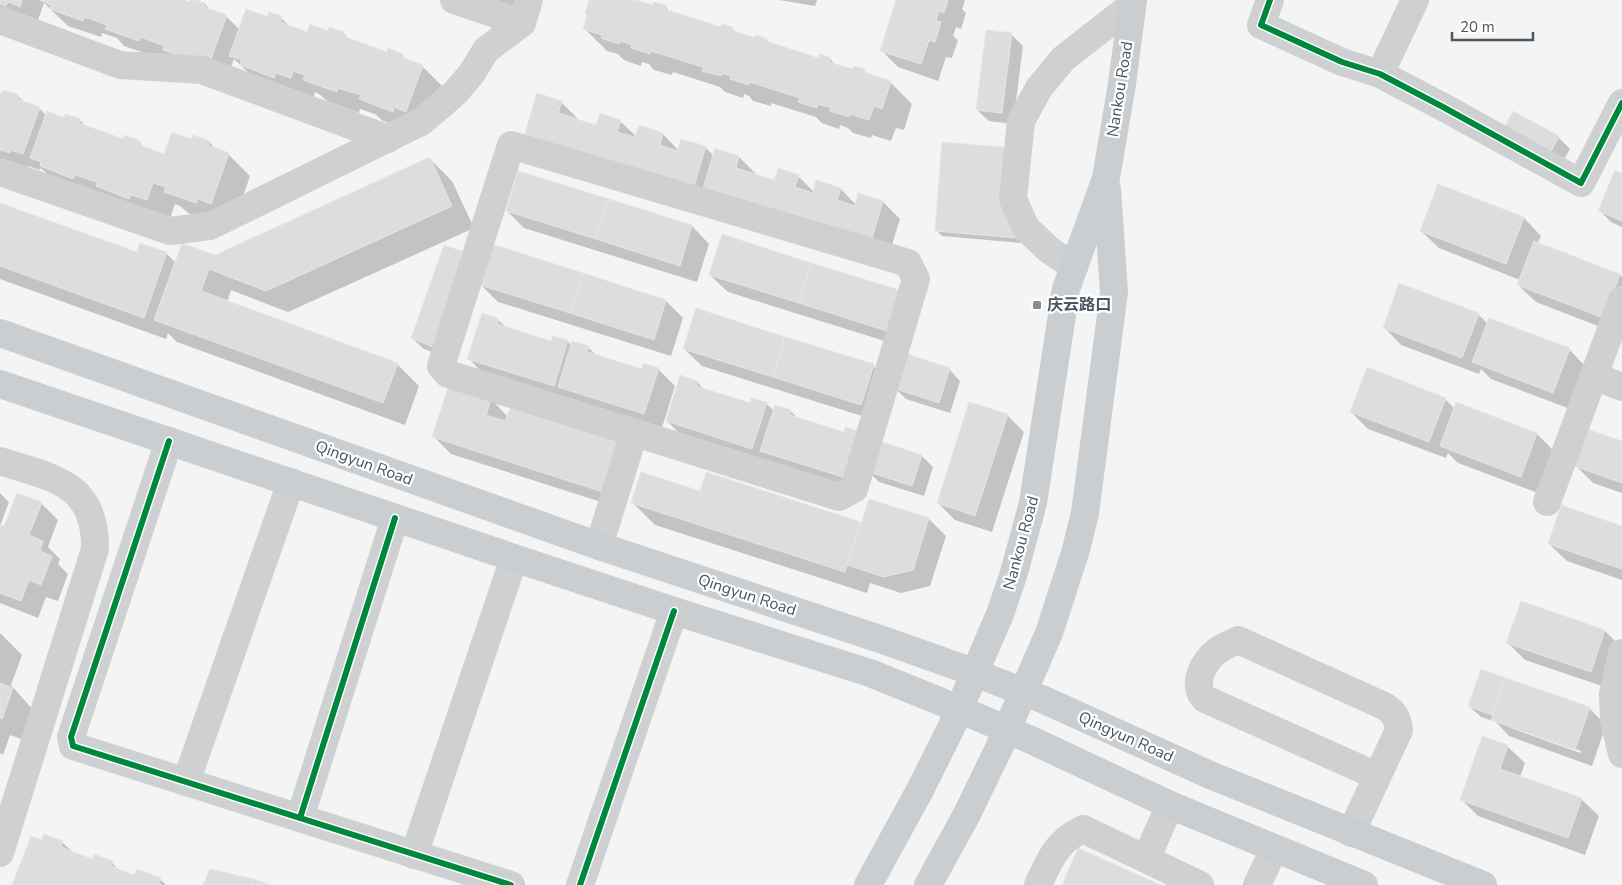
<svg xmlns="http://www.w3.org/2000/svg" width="1622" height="885" font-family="'Nunito Sans','Noto Sans SC',sans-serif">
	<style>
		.shadow { fill: #0003; fill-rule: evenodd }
		.building { fill: #ddddde; stroke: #e5e6e7 }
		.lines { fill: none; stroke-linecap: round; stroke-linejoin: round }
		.minor { stroke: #ced0d2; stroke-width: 28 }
		.major { stroke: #caced1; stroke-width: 28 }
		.cycleway-casing { stroke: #fff; stroke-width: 9 }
		.cycleway { stroke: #00873e; stroke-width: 6 }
		.poi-dot { fill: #868d94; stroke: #fff; stroke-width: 2 }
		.labels { text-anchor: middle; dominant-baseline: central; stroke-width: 4.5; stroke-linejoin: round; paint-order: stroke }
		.street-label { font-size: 16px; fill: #4a5661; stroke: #fff }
		.poi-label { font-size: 16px; font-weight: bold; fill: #4a5661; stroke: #fff; text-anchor: start }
	</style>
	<rect width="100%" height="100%" fill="#f4f4f4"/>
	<g class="shadow">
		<polygon points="0,0 181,0 190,3 191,0 193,0 205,4 211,11 226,16 240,30 268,19 281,18 290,27 308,33 343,33 350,40 388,54 402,55 408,61 422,66 444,88 415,133 383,121 375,114 360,109 359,113 327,101 319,94 315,92 313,99 253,77 234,59 227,78 158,53 156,57 124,46 117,38 102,33 101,37 68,26 44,3 37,23 0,14"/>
		<polygon points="481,0 529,0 525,13"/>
		<polygon points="591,0 635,0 654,7 665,6 670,12 721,28 732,28 737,33 756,39 767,40 771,44 819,59 830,59 836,65 854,71 864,70 870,76 890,82 912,104 904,130 896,128 891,141 872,135 871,138 853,133 848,128 840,125 839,129 822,123 816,117 771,103 771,106 753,101 749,96 744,94 743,98 725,92 720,87 673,72 672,75 654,70 649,64 642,62 641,66 624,60 618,54 607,51 585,29"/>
		<polygon points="779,0 817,0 815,6"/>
		<polygon points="898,0 965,0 962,9 966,13 961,29 956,27 953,36 958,40 952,58 946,57 938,81 898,67 881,50"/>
		<polygon points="1012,35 1023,46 1013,124 989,121 977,110"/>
		<polygon points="0,94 18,96 25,103 39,108 47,116 80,120 86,127 124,140 139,142 145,148 164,155 192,141 209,142 217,150 228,154 250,176 233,225 218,224 188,213 180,206 175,204 169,222 53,180 41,168 40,170 28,166 27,170 0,160"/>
		<polygon points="561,102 578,119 578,121 597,127 620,121 637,137 663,134 678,150 705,147 714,156 739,157 756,174 755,176 775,182 798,176 814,192 841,189 856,205 859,195 883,202 900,219 886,264 541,157"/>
		<polygon points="1558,137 1570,149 1558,170 1514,145"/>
		<polygon points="943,143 1022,243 942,236 936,230"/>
		<polygon points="430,159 452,181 474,228 288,312 231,290 227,302 397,364 419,386 405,425 177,342 168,333 166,339 0,279 0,204 137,254 166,253 176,263 215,256"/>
		<polygon points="1622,175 1622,227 1611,222 1600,211"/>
		<polygon points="1438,186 1524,218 1541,236 1537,244 1620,275 1622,277 1622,339 1621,335 1536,302 1518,285 1520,280 1439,248 1421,231"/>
		<polygon points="507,211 692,226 709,244 697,282 524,228"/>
		<polygon points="445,246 445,357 424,349 412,338"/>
		<polygon points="710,275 898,291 904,347 728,292"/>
		<polygon points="481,285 666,301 683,318 671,356 498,302"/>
		<polygon points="1478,314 1488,324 1569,349 1586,367 1570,409 1491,379 1481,369 1479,374 1401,345 1384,327"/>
		<polygon points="498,320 507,328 552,342 567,341 572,346 588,347 597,356 642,370 658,369 675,386 661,431 486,376 469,359"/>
		<polygon points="684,349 873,366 890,383 878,421 702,366"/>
		<polygon points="949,369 960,381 950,413 906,399 894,387"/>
		<polygon points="697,382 705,390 751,404 766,403 774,411 775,406 791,411 799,420 845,434 875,448 922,456 933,467 924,496 879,482 870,473 863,494 779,468 771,460 770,465 684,438 667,421"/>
		<polygon points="491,399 508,417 511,406 623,509 451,454 434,437"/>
		<polygon points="1445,399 1455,409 1457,403 1537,434 1554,451 1538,493 1458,463 1448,453 1446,458 1368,429 1351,412"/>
		<polygon points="1007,415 1024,432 992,532 955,520 938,503"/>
		<polygon points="1622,442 1622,493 1593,483 1576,466"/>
		<polygon points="0,493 9,502 0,526 5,528 41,503 58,520 48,547 60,559 58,564 68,574 58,601 46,597 38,618 0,603"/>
		<polygon points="701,493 862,524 869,500 929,519 946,536 930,586 901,593 870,583 867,593 655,525 633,503"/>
		<polygon points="1622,528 1622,580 1567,561 1549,544"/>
		<polygon points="1605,631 1622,648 1608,688 1525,660 1508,643"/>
		<polygon points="0,633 22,655 11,685 34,711 24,740 10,735 3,755 0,753"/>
		<path d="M1482,670L1589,708L1606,725L1592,766L1509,736L1496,722L1481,717L1469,706ZM1511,725L1581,751L1580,753L1511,728Z"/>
		<polygon points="1507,746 1525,763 1520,777 1581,799 1599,816 1585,855 1478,816 1461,799"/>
		<polygon points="43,841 62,842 74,853 93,861 112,863 120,871 135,877 160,879 166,885 14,885"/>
	</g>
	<g class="building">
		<polygon points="0,0 22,0 20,7 8,2 6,6 0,4"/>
		<polygon points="40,0 184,0 189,2 190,0 197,0 205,3 204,7 227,15 210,62 197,62 163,50 164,46 141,37 139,41 105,29 107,25 85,17 83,21 50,9 51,5"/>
		<polygon points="589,0 636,0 653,5 654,2 666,5 664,9 721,27 722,24 733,27 732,30 755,38 756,35 767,39 766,41 818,58 820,54 831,58 829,62 853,69 854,66 865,69 864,72 891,81 882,109 874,106 869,120 850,114 849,117 830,111 831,108 818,104 817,108 798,102 800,98 750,82 749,85 730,79 731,76 722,73 721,76 702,71 703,67 651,51 650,54 631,48 632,45 620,41 619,44 601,38 602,35 583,29 587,15 585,14"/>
		<polygon points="896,0 948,0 944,13 939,11 936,21 941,22 935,42 929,40 921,64 880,51"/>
		<polygon points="246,9 268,17 269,12 282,16 280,22 307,32 310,24 328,31 329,27 344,32 343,36 387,52 388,48 403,54 402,57 423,65 406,112 394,107 393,112 359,99 361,95 338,88 337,92 303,80 305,75 293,71 291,78 276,73 274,78 240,65 242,60 229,56"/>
		<polygon points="986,30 1012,33 1002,113 976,110"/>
		<polygon points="4,90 19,95 17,99 40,107 23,154 11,150 10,153 0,150 0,93 2,93"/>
		<polygon points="537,93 562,101 558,113 596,125 600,113 621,120 617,132 635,137 639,125 663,133 660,145 677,151 681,139 706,146 692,193 523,140"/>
		<polygon points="47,111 64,118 65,114 81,119 79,123 123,139 124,135 140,141 138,144 164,154 172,132 191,139 193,135 210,141 208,145 229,153 211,204 198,199 196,203 164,192 166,187 153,183 147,200 131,195 129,199 96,186 97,182 75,175 73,179 40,166 41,162 30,158"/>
		<polygon points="1513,111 1559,136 1547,159 1501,134"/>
		<polygon points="942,142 1024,149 1017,238 935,231"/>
		<polygon points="715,148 739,156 736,168 774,180 778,168 799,175 795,187 813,193 816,180 841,188 837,200 855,206 858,193 883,201 869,248 701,195"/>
		<polygon points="430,157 452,206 266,291 209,269 201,291 398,363 383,403 154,320 182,243 215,255"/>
		<polygon points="1615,170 1622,173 1622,221 1598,211"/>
		<polygon points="518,171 609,199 596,239 506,211"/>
		<polygon points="1438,184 1524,217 1506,264 1420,231"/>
		<polygon points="609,199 692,225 680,266 596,239"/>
		<polygon points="0,203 137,252 140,243 167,252 144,318 0,266"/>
		<polygon points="722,234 811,263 799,303 709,275"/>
		<polygon points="1534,241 1620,274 1604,318 1517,285"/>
		<polygon points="492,244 583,273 570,313 480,285"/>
		<polygon points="444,245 467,253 433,347 411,338"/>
		<polygon points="811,263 899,290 887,331 799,303"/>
		<polygon points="583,273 666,300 654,340 570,313"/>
		<polygon points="1399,283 1479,313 1462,358 1383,328"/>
		<polygon points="696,308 785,337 773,377 683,349"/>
		<polygon points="482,313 499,319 497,324 551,341 553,336 568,340 554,386 467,359"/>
		<polygon points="1489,318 1570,348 1553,393 1472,362"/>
		<polygon points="785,337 874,364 861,405 773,377"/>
		<polygon points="572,341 589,346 587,352 642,369 643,363 659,368 644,414 558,387"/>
		<polygon points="904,353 950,368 939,403 893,388"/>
		<polygon points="1367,367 1446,398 1429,442 1350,412"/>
		<polygon points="680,375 697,381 696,386 750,403 751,398 767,402 752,449 666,421"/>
		<polygon points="449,385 491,398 486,415 505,421 511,405 623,440 606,493 432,437"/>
		<polygon points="969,402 1008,414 975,516 937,503"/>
		<polygon points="1456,402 1537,433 1521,477 1440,446"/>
		<polygon points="775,405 791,410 790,415 844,432 845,427 861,432 846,478 760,451"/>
		<polygon points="1587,429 1622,441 1622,483 1574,466"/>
		<polygon points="876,440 922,455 912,486 866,471"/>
		<polygon points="641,472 700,491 706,472 861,522 845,572 631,503"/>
		<polygon points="17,493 42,502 29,535 43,541 40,551 52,556 41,585 29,580 21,601 0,593 0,525 4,526"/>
		<polygon points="869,499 929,518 913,570 883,577 848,565"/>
		<polygon points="1561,505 1622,526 1622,569 1548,544"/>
		<polygon points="1521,601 1605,630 1591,672 1506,643"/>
		<polygon points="1481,669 1506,678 1492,715 1468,706"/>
		<polygon points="1506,678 1590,707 1575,750 1491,720"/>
		<polygon points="0,683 13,688 2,719 0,718"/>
		<polygon points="1482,736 1508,745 1500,769 1582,798 1568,838 1460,800"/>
		<polygon points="44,834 63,841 61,847 92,859 94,854 113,861 111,866 134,875 137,869 161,878 159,884 162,885 12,885 31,836 42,840"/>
		<polygon points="1078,848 1161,885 1062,885"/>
		<polygon points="210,869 253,879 251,885 203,885"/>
		<polygon points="253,879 271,885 251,885"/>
	</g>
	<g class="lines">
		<g class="minor">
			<polyline points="454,0 522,23"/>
			<polyline points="1270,0 1261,25 1342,62 1380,74 1443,107 1581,183 1622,103"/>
			<polyline points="0,20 120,65 202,70 388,139"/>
			<polyline points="1380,74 1415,0"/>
			<polygon points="511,145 908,263 916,279 854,489 839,497 448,374 441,366"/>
			<polyline points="0,172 170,231 210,226 421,122 455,93 472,73 486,50 522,23 529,0"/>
			<polyline points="1074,267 1048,249 1026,228 1013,199 1021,121 1039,88 1063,59 1132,5"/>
			<polyline points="1594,376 1622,387"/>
			<polyline points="169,441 71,737 73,746 511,885"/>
			<path d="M0,461C52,478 96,482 95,549L0,853"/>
			<polyline points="1547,502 1622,300"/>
			<polyline points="599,546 634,433"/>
			<polyline points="1622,653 1613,694 1614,720 1622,754"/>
			<polyline points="186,782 291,482"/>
			<polyline points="300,818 395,518"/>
			<path d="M1351,833L1399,730C1398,718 1393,710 1382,705L1238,640C1231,643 1224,646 1217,651C1203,662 1191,685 1205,699L1377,776"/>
			<polyline points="414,855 514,558"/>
			<polyline points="1146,859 1170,805"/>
			<polyline points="580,885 674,611"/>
			<path d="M1038,885C1050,859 1056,842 1083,829L1200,885"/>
			<polyline points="1257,885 1274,849"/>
		</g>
		<g class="major">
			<polyline points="0,333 599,546 880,639 962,668 1042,699 1210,775 1483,885"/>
			<polyline points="0,384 514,558 674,611 870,673 959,709 1031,740 1170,805 1364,885"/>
			<polyline points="868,885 920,790 951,728 1000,614 1013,576 1033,503 1066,289 1106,178 1122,84 1133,0"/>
			<polyline points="928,885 967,814 998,750 1049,633 1075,553 1085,513 1114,292 1107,189"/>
		</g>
		<defs>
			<g id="cycleway">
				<polyline points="1270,0 1261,25 1342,62 1380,74 1443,107 1581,183 1622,103"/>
				<polyline points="169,441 71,737 73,746 511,885"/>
				<polyline points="300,818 395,518"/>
				<polyline points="580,885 674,611"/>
			</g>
		</defs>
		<use href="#cycleway" class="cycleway-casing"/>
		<use href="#cycleway" class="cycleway"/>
	</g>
	<rect class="poi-dot" x="1032" y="300" width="10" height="10" rx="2.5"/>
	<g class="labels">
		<g class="street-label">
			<text transform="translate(1120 89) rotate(-81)">Nankou Road</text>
			<text transform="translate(364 463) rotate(20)">Qingyun Road</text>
			<text transform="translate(1021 543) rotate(-75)">Nankou Road</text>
			<text transform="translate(747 595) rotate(18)">Qingyun Road</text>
			<text transform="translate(1126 737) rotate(24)">Qingyun Road</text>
		</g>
		<g class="poi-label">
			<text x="1047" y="305">庆云路口</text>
		</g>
	</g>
	<path d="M1452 32v8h81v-8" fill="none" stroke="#4a5661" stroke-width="2.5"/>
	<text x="1460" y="32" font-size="15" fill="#4a5661" stroke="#ffffff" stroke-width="4" paint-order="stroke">20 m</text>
</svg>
